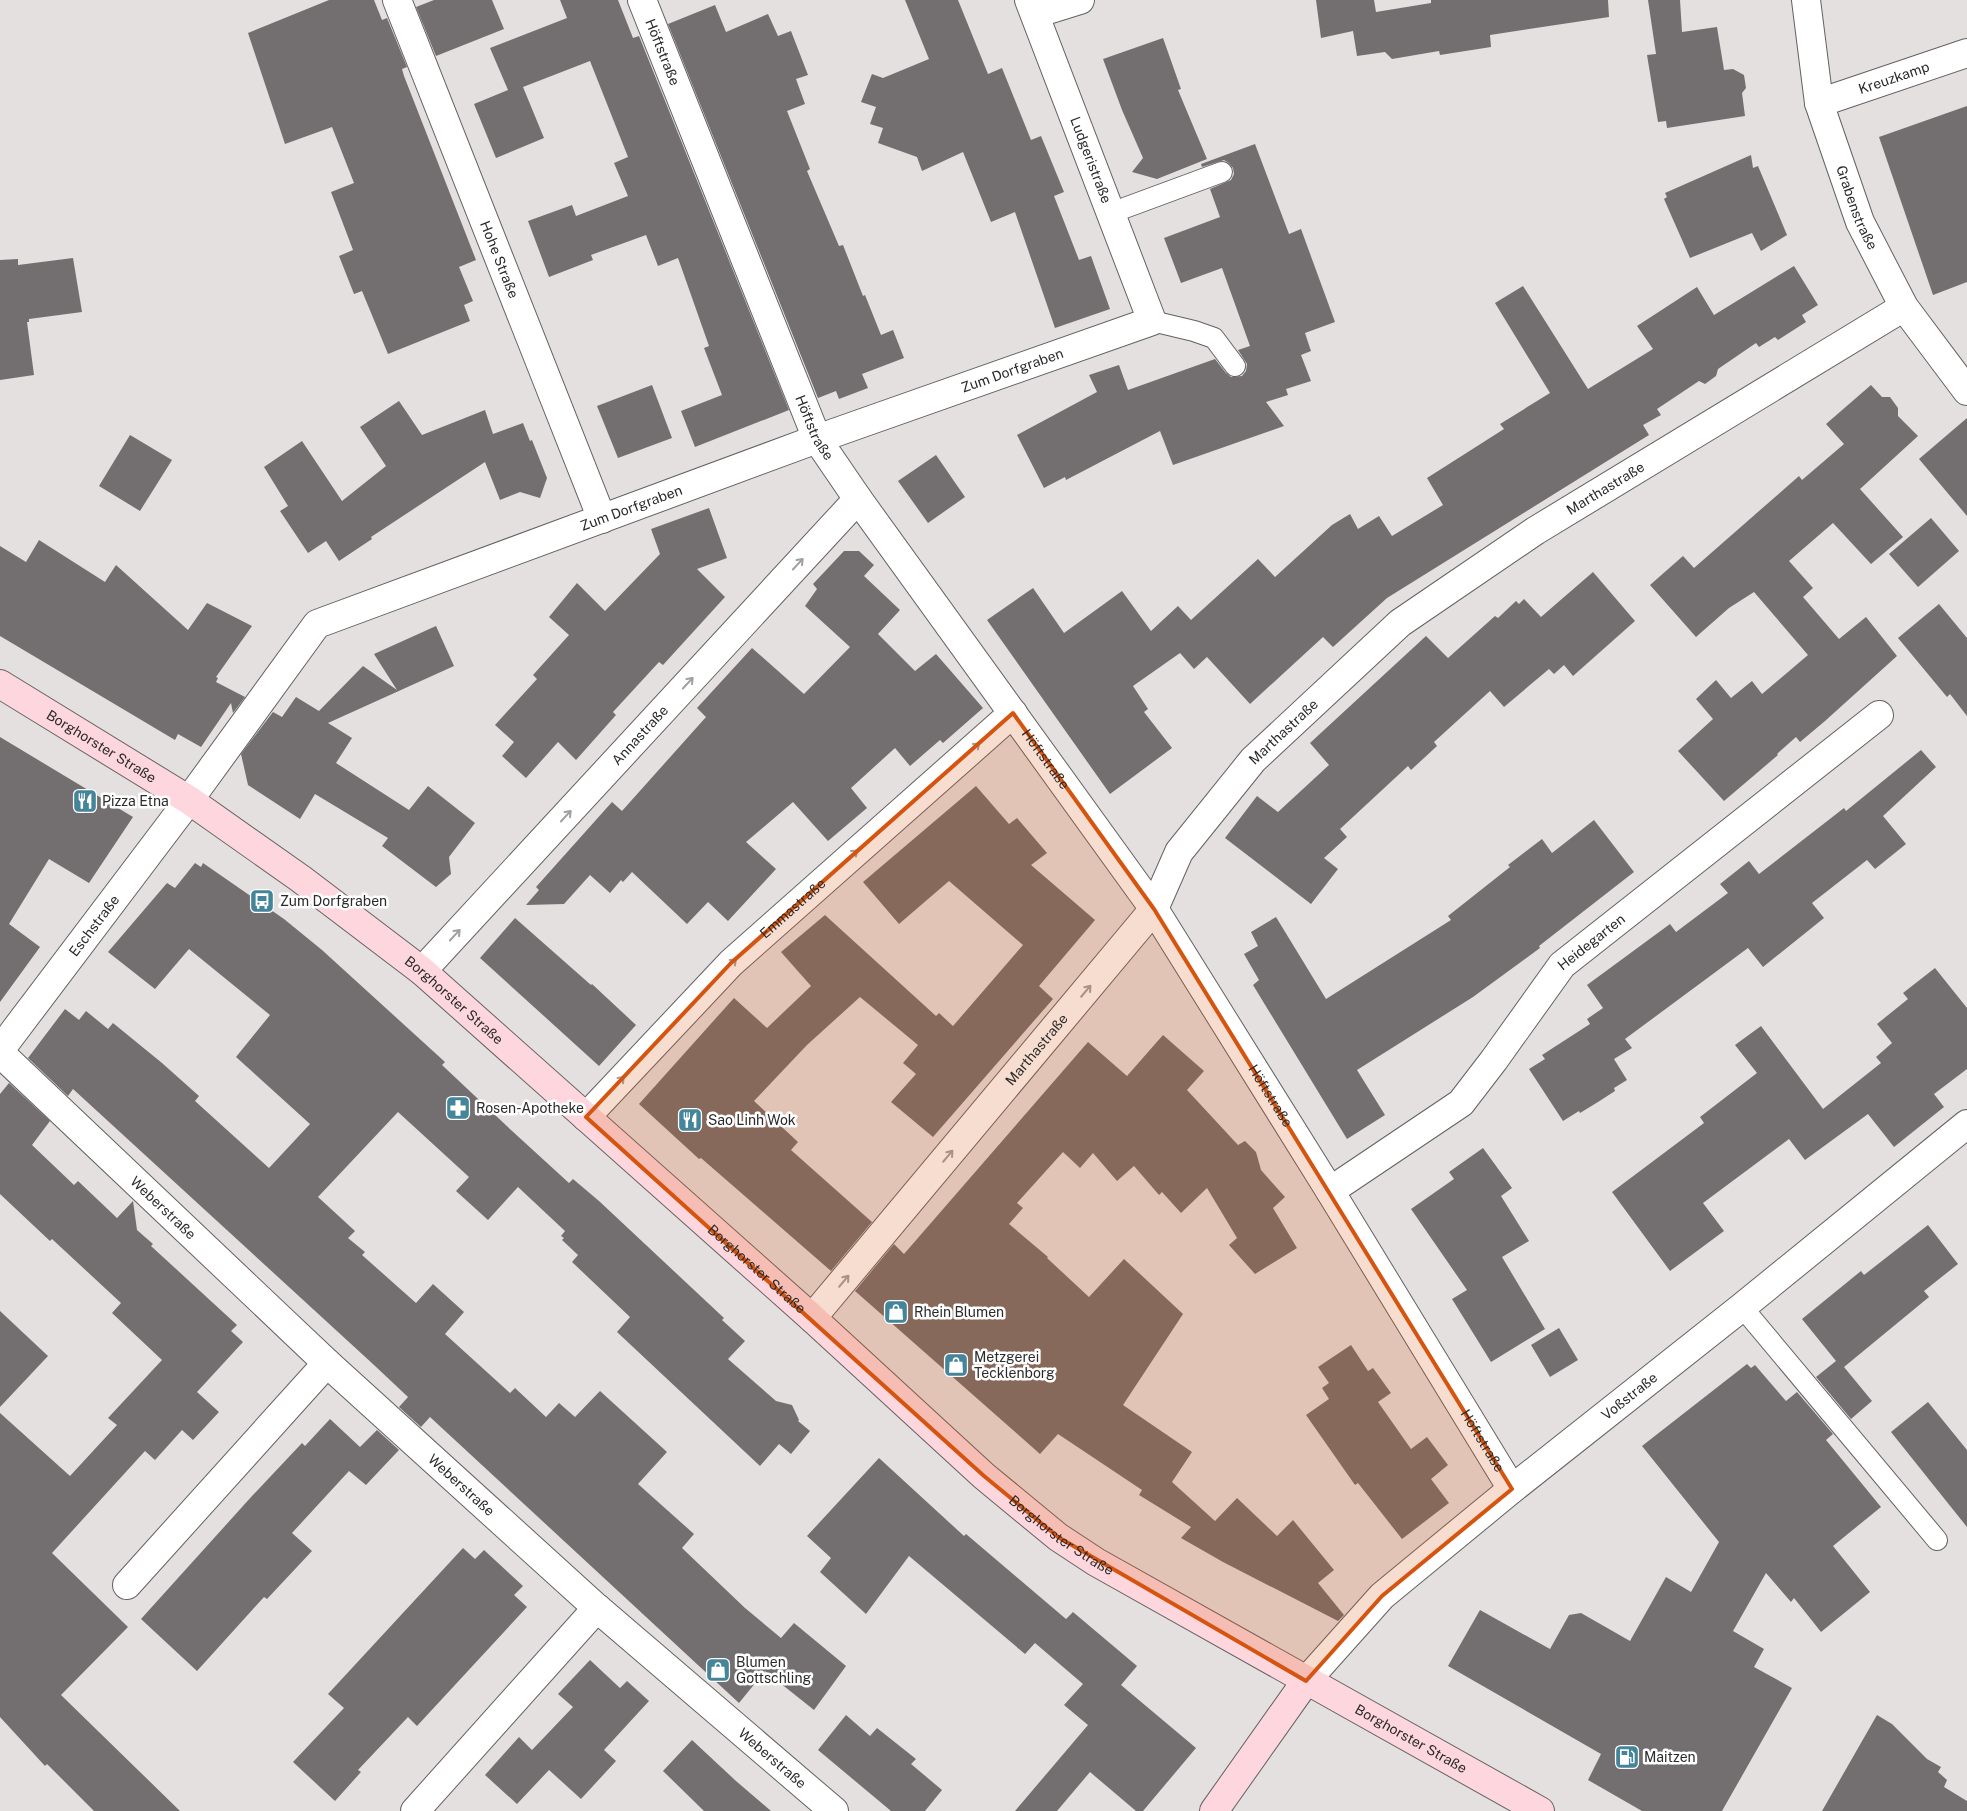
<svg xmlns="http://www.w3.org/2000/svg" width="1967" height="1811" font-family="'Public Sans',sans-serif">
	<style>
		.building { fill: #736f70 }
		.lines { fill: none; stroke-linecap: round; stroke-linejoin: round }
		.service-casing { stroke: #656162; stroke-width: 22 }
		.minor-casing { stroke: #656162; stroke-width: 30 }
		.tertiary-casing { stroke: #656162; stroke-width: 30 }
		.secondary-casing { stroke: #656162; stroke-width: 30 }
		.service { stroke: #fff; stroke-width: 20 }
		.minor { stroke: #fff; stroke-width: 28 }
		.tertiary { stroke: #fff; stroke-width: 28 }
		.secondary { stroke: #fed7de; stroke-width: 28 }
		.oneway { stroke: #a0a0a0 }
		.marked { fill: #d5540f; fill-opacity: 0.2; stroke: #d5540f; stroke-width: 4; stroke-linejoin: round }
		.labels { text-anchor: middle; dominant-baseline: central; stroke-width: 5; stroke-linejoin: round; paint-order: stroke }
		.street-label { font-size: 14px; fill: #2c2b2b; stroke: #fff }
		.poi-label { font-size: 14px; fill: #2c2b2b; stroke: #fff; text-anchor: start }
	</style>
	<rect width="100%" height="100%" fill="#e4e0e0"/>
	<g class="building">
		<polygon points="329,0 374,0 382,20 387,18 407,67 402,69 404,76 476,260 459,267 473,301 464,305 470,321 388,354 362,291 354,294 339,256 353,250 331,192 354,183 332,127 285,144 248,33"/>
		<polygon points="434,0 492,0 504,29 436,56 416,7"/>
		<polygon points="560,0 618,0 633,38 639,36 789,410 695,447 681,411 722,395 704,348 709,346 678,258 658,266 646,235 591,255 593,260 549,277 528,221 572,205 576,216 628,196 614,163 628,157 590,61 523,87 544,138 496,158 474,104 508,90 490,48 567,18"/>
		<polygon points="905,0 958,0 988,74 1002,68 1031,140 1041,136 1064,192 1054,196 1079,260 1091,256 1110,309 1055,328 1015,212 991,222 963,152 922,171 917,157 878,143 883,128 870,124 876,107 861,102 872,74 883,78 929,59"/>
		<polygon points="1316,0 1374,0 1376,12 1431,3 1431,0 1608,0 1609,17 1490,35 1491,47 1440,55 1439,51 1392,59 1385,52 1357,56 1353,31 1321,38"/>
		<polygon points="1648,0 1680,0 1682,32 1717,27 1724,70 1733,69 1744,75 1746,88 1742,93 1745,116 1667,128 1666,121 1658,122 1647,55 1656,54"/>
		<polygon points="715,5 726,32 768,14 778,36 791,31 808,75 796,79 805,104 787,111 810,169 807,171 839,246 843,245 863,296 865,295 881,335 893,330 904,358 862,374 868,388 839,399 836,391 818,398 668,24"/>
		<polygon points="1163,38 1181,89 1178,90 1207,159 1157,179 1132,172 1143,158 1122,110 1103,59"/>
		<polygon points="1967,106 1967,282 1933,295 1879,137"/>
		<polygon points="1255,144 1289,234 1301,229 1335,322 1305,333 1311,351 1301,355 1311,381 1286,389 1288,395 1266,402 1284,426 1173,465 1160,431 1066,480 1065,477 1044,488 1017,435 1097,392 1089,375 1119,365 1128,390 1215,359 1226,373 1231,377 1242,376 1246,371 1247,364 1238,350 1250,346 1222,268 1181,283 1164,238 1220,217 1210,189 1231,180 1234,174 1233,168 1229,163 1224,160 1202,167 1201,164"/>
		<polygon points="1751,155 1753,168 1758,166 1787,235 1761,251 1752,233 1690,258 1664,199 1667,197 1665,193"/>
		<polygon points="73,258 82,312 29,319 29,322 27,322 34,375 0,380 0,260 18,259 18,265"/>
		<polygon points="1794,266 1818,305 1802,315 1806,322 1778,340 1775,337 1759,347 1756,343 1718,369 1716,376 1705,384 1699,381 1657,409 1661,415 1643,425 1649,435 1387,598 1333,647 1323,637 1250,704 1207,657 1194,669 1180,653 1133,686 1148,709 1144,712 1172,748 1110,794 987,620 1033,588 1064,633 1122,591 1151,631 1178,606 1191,620 1258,559 1275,577 1332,525 1350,514 1358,529 1379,516 1392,536 1443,505 1427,478 1504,429 1500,424 1550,393 1495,303 1523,286 1588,389 1653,349 1637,326 1697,287 1714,315"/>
		<polygon points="652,385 672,438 618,458 597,406"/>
		<polygon points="1871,385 1882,397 1890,397 1898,408 1898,416 1918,436 1860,489 1903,537 1871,564 1833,523 1789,561 1813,588 1803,597 1839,639 1866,617 1897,656 1825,721 1800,742 1796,737 1777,754 1778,755 1724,801 1678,751 1713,719 1696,699 1716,680 1731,698 1752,681 1762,694 1808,655 1754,592 1729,608 1696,637 1650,585 1683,556 1694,568 1799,476 1802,480 1844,444 1826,424"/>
		<polygon points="399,401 422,435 485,410 493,434 523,423 530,441 532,440 547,478 540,498 520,492 500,500 485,462 371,537 372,539 339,561 326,541 308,553 280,511 288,506 264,467 302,441 342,501 386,466 360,427"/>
		<polygon points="1967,418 1967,516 1919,459"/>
		<polygon points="130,435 172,460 140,511 99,486"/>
		<polygon points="936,455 965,497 928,523 898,481"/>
		<polygon points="709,508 727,558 697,569 725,597 663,665 659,662 613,712 616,715 576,760 558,742 526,778 502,756 514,742 495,725 537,679 533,675 569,635 549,617 577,583 605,611 660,554 651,529"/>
		<polygon points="1931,518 1959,551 1918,587 1889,554"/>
		<polygon points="39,540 105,582 116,565 188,630 207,603 252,626 216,677 218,678 216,682 245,697 233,713 231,703 201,747 178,734 175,740 0,636 0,546 26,562"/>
		<polygon points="844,551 859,551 874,565 864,576 900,610 878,634 915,671 936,654 983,708 943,743 940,740 910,766 895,748 851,788 867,808 828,841 793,802 746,842 776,869 728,921 708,902 687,924 632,872 623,882 621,880 610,893 590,875 564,904 526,905 539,890 536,887 612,802 622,811 706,717 697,708 752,648 804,694 850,647 805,606 817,589 813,584"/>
		<polygon points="1593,572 1635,621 1573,676 1564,665 1554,674 1549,669 1504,707 1490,691 1434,742 1437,746 1411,770 1408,766 1340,829 1347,837 1324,858 1338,869 1311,904 1225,838 1257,796 1278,812 1329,765 1310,743 1426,636 1448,658 1495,616 1498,618 1516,601 1519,604 1524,599 1541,617"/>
		<polygon points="1939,604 1967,638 1967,716 1950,694 1947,697 1898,638"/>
		<polygon points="436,626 454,666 328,723 352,738 336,763 409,810 428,786 475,823 449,857 451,874 436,887 382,846 388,838 315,794 300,819 248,785 241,754 273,712 282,717 296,697 319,711 363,666 397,690 374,654"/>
		<polygon points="0,737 133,817 89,883 49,859 9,924 40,947 0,1002"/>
		<polygon points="1921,750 1936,767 1883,816 1906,844 1875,869 1867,860 1812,903 1824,918 1763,967 1748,948 1625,1039 1632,1048 1614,1059 1627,1080 1614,1088 1615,1091 1598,1102 1580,1113 1579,1111 1563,1121 1529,1069 1545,1059 1542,1055 1590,1024 1587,1019 1603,1008 1587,985 1670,924 1676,932 1728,893 1720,884 1749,861 1759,874 1844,808 1846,811"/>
		<polygon points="976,786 1009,824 1017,818 1047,853 1031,865 1095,920 1039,986 1053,999 933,1137 891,1102 916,1074 903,1063 918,1045 860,997 807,1045 754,1101 798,1142 791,1150 872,1222 831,1271 701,1158 699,1159 639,1104 734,998 767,1028 811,986 781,952 825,915 936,1016 939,1013 953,1026 1023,945 949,881 899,924 863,882"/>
		<polygon points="1594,820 1634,872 1539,946 1540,948 1473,997 1357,1070 1385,1115 1347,1139 1253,985 1259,980 1244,954 1258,946 1251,932 1276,917 1326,999 1451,920 1448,916 1510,867 1508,865 1542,839 1552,853"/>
		<polygon points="195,863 201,867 203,863 284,919 322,950 445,1062 442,1065 511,1130 569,1183 573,1179 599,1201 724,1318 722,1320 745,1341 728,1359 776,1401 792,1405 799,1420 798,1421 810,1431 791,1454 779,1444 760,1466 617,1332 630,1317 572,1262 578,1255 562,1240 564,1238 561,1236 565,1231 518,1187 488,1220 456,1191 469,1177 398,1112 318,1197 355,1231 348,1238 365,1252 362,1255 416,1303 433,1284 464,1312 445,1334 510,1393 515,1388 546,1417 559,1403 575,1417 600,1391 667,1452 638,1484 694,1534 682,1548 745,1608 781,1638 794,1623 846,1666 814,1710 765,1671 739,1703 430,1417 421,1427 399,1407 408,1397 374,1365 73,1089 68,1096 28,1058 65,1009 79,1020 86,1011 108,1029 113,1023 162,1063 199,1096 195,1101 269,1168 310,1124 236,1057 270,1015 189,949 155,989 108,952 167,883 175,888"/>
		<polygon points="515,918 591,985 592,984 636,1025 599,1066 480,958"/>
		<polygon points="1935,968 1967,1008 1967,1069 1934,1094 1944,1107 1894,1147 1868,1114 1805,1160 1789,1139 1703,1203 1724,1231 1670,1271 1612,1192 1704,1123 1700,1117 1757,1073 1735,1045 1761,1026 1823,1109 1881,1063 1876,1057 1892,1043 1877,1024 1908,999 1903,993"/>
		<polygon points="1163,1035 1204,1071 1187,1090 1238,1145 1245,1141 1256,1152 1261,1170 1285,1197 1273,1208 1297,1248 1255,1274 1229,1245 1237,1238 1207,1188 1181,1213 1162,1192 1159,1195 1134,1166 1117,1181 1093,1153 1080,1168 1063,1152 1017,1203 1023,1208 1009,1224 1048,1257 1047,1258 1089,1297 1124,1259 1183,1314 1123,1405 1192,1452 1172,1482 1215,1521 1237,1498 1277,1536 1293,1520 1334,1570 1318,1583 1344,1615 1338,1621 1223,1562 1181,1538 1191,1527 1139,1495 1142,1490 1058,1434 1040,1454 855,1291 894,1244 904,1254 1088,1042 1127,1076"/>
		<polygon points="9,1083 50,1121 32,1145 74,1185 78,1181 117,1218 133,1201 137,1230 153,1244 151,1246 237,1325 231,1331 243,1342 197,1392 219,1412 193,1440 182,1430 155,1460 145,1451 52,1553 128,1627 61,1695 180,1811 94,1811 47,1764 45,1766 0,1717 0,1413 70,1476 117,1425 108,1418 162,1360 112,1313 121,1303 52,1239 50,1241 0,1194 0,1094"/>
		<polygon points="1483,1148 1512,1188 1501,1196 1529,1241 1502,1257 1545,1329 1491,1362 1452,1299 1467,1290 1411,1209 1454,1179 1449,1172"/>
		<polygon points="1928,1225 1958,1264 1924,1291 1929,1297 1844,1367 1872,1401 1851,1419 1816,1377 1836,1361 1802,1319 1861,1271 1864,1275"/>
		<polygon points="0,1311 48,1356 0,1407"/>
		<polygon points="1559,1328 1578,1360 1550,1377 1531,1345"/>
		<polygon points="1351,1345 1368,1371 1373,1368 1391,1393 1378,1402 1411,1449 1427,1437 1448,1465 1431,1479 1449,1503 1402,1539 1358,1483 1355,1485 1306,1415 1329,1399 1322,1388 1329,1383 1318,1367"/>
		<polygon points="1747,1364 1751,1368 1755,1365 1786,1401 1797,1392 1833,1434 1826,1440 1881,1507 1833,1546 1870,1592 1821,1632 1794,1598 1791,1602 1766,1573 1733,1631 1764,1649 1754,1667 1792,1688 1722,1811 1642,1811 1588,1780 1601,1754 1448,1666 1480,1610 1550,1649 1569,1615 1581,1613 1630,1641 1666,1577 1691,1592 1719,1542 1642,1446"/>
		<polygon points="1928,1402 1967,1450 1967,1527 1891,1432"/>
		<polygon points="330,1419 360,1447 377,1430 399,1450 366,1485 349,1471 292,1533 312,1551 267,1599 264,1597 197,1671 141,1619 252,1496 302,1443 305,1446"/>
		<polygon points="879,1458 964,1536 966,1534 1066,1619 1073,1612 1137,1666 1121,1685 1196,1748 1143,1811 1136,1811 1090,1772 1057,1811 1015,1811 1088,1725 1064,1705 1083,1684 1035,1643 1025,1654 909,1556 866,1614 820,1572 831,1558 807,1536"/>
		<polygon points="463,1548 475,1559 484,1550 523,1586 514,1595 527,1607 417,1726 408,1717 358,1770 361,1772 335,1801 293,1762 344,1708 328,1694"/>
		<polygon points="590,1660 620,1688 627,1681 649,1701 604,1750 616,1761 581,1799 549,1770 517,1804 485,1775 519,1737 532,1750 573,1707 558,1694"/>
		<polygon points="846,1715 870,1736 877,1728 916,1759 911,1764 942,1790 925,1811 891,1811 818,1750"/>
		<polygon points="1877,1715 1892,1724 1927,1759 1941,1767 1938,1772 1947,1780 1944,1787 1967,1801 1967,1811 1822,1811"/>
		<polygon points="692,1740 736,1781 771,1811 704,1811 663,1771"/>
	</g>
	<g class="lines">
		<defs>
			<g id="service">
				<polyline points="1111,213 1222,172"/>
				<polyline points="1152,321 1194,331 1214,338 1235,366"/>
				<polyline points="1742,1307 1937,1540"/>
			</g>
			<g id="minor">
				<path id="s1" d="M397,0L602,519"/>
				<path id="s2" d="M642,0L817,439L858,499L1154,909L1330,1191L1512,1489"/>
				<polyline points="1035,14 1080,0"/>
				<path id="s3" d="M1819,103L1967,53"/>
				<path id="s4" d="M422,971L858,499"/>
				<path id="s5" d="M0,1050L189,800L317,624L817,439L1152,321L1029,0"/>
				<path id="s6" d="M0,1053L327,1363L597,1608L834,1811"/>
				<path id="s7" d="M586,1117L731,963L1013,713"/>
				<path id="s8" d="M1330,1191L1461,1103L1494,1060L1562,965L1879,715"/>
				<path id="s9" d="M812,1318L1154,909L1179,852L1253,760L1400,623L1535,531L1904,307"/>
				<polyline points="127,1585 327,1363"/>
				<polyline points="415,1811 597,1608"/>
			</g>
			<g id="tertiary">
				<path id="s10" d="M1806,0L1819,103L1860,222L1904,307L1967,391"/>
				<path id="s11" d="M1306,1681L1382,1596L1512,1489L1742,1307L1967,1124"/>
			</g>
			<g id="secondary">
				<path id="s12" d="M0,684L189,800L301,879L422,971L812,1318L984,1476L1058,1537L1096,1562L1540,1811"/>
				<polyline points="1214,1811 1306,1681"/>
			</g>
		</defs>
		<use href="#service" class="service-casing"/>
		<use href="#minor" class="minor-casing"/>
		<use href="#tertiary" class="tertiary-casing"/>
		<use href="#secondary" class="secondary-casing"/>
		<use href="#service" class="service"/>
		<use href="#minor" class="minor"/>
		<use href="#tertiary" class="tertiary"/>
		<use href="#secondary" class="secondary"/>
	</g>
	<defs><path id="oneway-shaft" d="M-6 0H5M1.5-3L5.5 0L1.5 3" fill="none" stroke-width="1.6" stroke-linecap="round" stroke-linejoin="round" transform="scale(1.25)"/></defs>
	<g class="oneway">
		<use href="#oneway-shaft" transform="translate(798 564) rotate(-47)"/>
		<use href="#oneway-shaft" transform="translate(688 683) rotate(-47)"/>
		<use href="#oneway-shaft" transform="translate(974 748) rotate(-42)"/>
		<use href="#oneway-shaft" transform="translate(566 816) rotate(-47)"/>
		<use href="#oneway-shaft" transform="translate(852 855) rotate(-42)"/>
		<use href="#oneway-shaft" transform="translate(455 935) rotate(-47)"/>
		<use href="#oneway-shaft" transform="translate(731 964) rotate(-44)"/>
		<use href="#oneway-shaft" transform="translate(1086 991) rotate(-50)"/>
		<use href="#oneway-shaft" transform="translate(619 1082) rotate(-47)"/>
		<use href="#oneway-shaft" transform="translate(948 1156) rotate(-50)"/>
		<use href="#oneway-shaft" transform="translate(844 1281) rotate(-50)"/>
	</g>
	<path class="marked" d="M1013,713L1154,909L1512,1489L1382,1596L1306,1681L1058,1537L984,1476L586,1117L731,963Z"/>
	<defs>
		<symbol id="restaurant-square" viewBox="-11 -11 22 22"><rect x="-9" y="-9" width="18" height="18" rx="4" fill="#458599" stroke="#fff"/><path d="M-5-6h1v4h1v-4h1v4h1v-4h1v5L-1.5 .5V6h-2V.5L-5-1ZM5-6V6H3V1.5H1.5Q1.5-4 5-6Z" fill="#fff"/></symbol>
		<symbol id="bus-square" viewBox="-11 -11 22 22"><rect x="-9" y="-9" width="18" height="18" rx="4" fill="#458599" stroke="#fff"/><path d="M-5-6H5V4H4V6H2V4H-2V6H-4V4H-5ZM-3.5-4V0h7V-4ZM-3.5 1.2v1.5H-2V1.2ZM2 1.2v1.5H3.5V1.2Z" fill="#fff"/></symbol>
		<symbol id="pharmacy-square" viewBox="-11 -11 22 22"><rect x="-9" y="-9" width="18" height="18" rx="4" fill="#458599" stroke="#fff"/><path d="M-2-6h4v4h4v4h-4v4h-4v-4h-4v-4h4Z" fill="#fff"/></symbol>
		<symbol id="shop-square" viewBox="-11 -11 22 22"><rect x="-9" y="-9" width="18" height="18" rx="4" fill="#458599" stroke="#fff"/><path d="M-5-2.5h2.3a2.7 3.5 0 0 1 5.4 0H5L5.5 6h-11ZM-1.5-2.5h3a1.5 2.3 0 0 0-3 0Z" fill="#fff"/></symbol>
		<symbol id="fuel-square" viewBox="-11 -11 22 22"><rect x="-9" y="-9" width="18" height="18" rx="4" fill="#458599" stroke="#fff"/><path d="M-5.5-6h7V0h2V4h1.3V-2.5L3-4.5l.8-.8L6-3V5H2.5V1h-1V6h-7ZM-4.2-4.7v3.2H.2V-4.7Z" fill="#fff"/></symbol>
	</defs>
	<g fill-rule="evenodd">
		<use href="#restaurant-square" x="71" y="787" width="28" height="28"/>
		<use href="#bus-square" x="248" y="887" width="28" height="28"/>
		<use href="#pharmacy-square" x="444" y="1094" width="28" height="28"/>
		<use href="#restaurant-square" x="676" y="1106" width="28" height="28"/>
		<use href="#shop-square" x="882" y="1298" width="28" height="28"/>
		<use href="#shop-square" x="942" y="1351" width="28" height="28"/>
		<use href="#shop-square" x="704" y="1656" width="28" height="28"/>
		<use href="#fuel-square" x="1613" y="1743" width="28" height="28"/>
	</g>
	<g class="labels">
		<g class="street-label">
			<text stroke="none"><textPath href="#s2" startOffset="56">Höftstraße</textPath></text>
			<text stroke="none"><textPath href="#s3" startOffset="79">Kreuzkamp</textPath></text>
			<text transform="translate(1091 160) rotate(69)">Ludgeristraße</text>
			<text stroke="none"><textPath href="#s10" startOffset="215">Grabenstraße</textPath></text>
			<text stroke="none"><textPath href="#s1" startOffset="279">Hohe Straße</textPath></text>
			<text stroke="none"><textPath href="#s5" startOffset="1271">Zum Dorfgraben</textPath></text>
			<text stroke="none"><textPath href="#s2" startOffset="461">Höftstraße</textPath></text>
			<text stroke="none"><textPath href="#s9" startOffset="1160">Marthastraße</textPath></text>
			<text stroke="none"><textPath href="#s5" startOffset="866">Zum Dorfgraben</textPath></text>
			<text stroke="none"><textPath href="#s9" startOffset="755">Marthastraße</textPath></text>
			<text stroke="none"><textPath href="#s4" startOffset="321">Annastraße</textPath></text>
			<text stroke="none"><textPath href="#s12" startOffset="119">Borghorster Straße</textPath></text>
			<text stroke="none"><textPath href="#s2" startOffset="866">Höftstraße</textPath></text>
			<text stroke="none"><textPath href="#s7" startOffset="294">Emmastraße</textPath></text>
			<text stroke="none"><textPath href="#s5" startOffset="156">Eschstraße</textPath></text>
			<text stroke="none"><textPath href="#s8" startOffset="366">Heidegarten</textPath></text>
			<text stroke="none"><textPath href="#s12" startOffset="554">Borghorster Straße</textPath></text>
			<text stroke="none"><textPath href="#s9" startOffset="350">Marthastraße</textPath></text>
			<text stroke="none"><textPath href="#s2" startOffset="1271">Höftstraße</textPath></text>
			<text stroke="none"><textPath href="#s6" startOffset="225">Weberstraße</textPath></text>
			<text stroke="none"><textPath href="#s12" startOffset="959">Borghorster Straße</textPath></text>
			<text stroke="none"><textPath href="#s11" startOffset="432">Voßstraße</textPath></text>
			<text stroke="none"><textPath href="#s2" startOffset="1676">Höftstraße</textPath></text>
			<text stroke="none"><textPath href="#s6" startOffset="632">Weberstraße</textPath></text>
			<text stroke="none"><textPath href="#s12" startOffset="1364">Borghorster Straße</textPath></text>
			<text stroke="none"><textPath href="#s12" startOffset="1769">Borghorster Straße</textPath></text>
			<text stroke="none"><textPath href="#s6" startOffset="1046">Weberstraße</textPath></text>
		</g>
		<g class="poi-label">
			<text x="102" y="801">Pizza Etna</text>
			<text x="280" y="901">Zum Dorfgraben</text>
			<text x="476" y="1108">Rosen-Apotheke</text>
			<text x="708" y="1120">Sao Linh Wok</text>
			<text x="914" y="1312">Rhein Blumen</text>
			<text x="974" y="1357">Metzgerei<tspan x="974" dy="16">Tecklenborg</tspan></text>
			<text x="736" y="1662">Blumen<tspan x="736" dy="16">Gottschling</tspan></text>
			<text x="1644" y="1757">Maitzen</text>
		</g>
	</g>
</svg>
